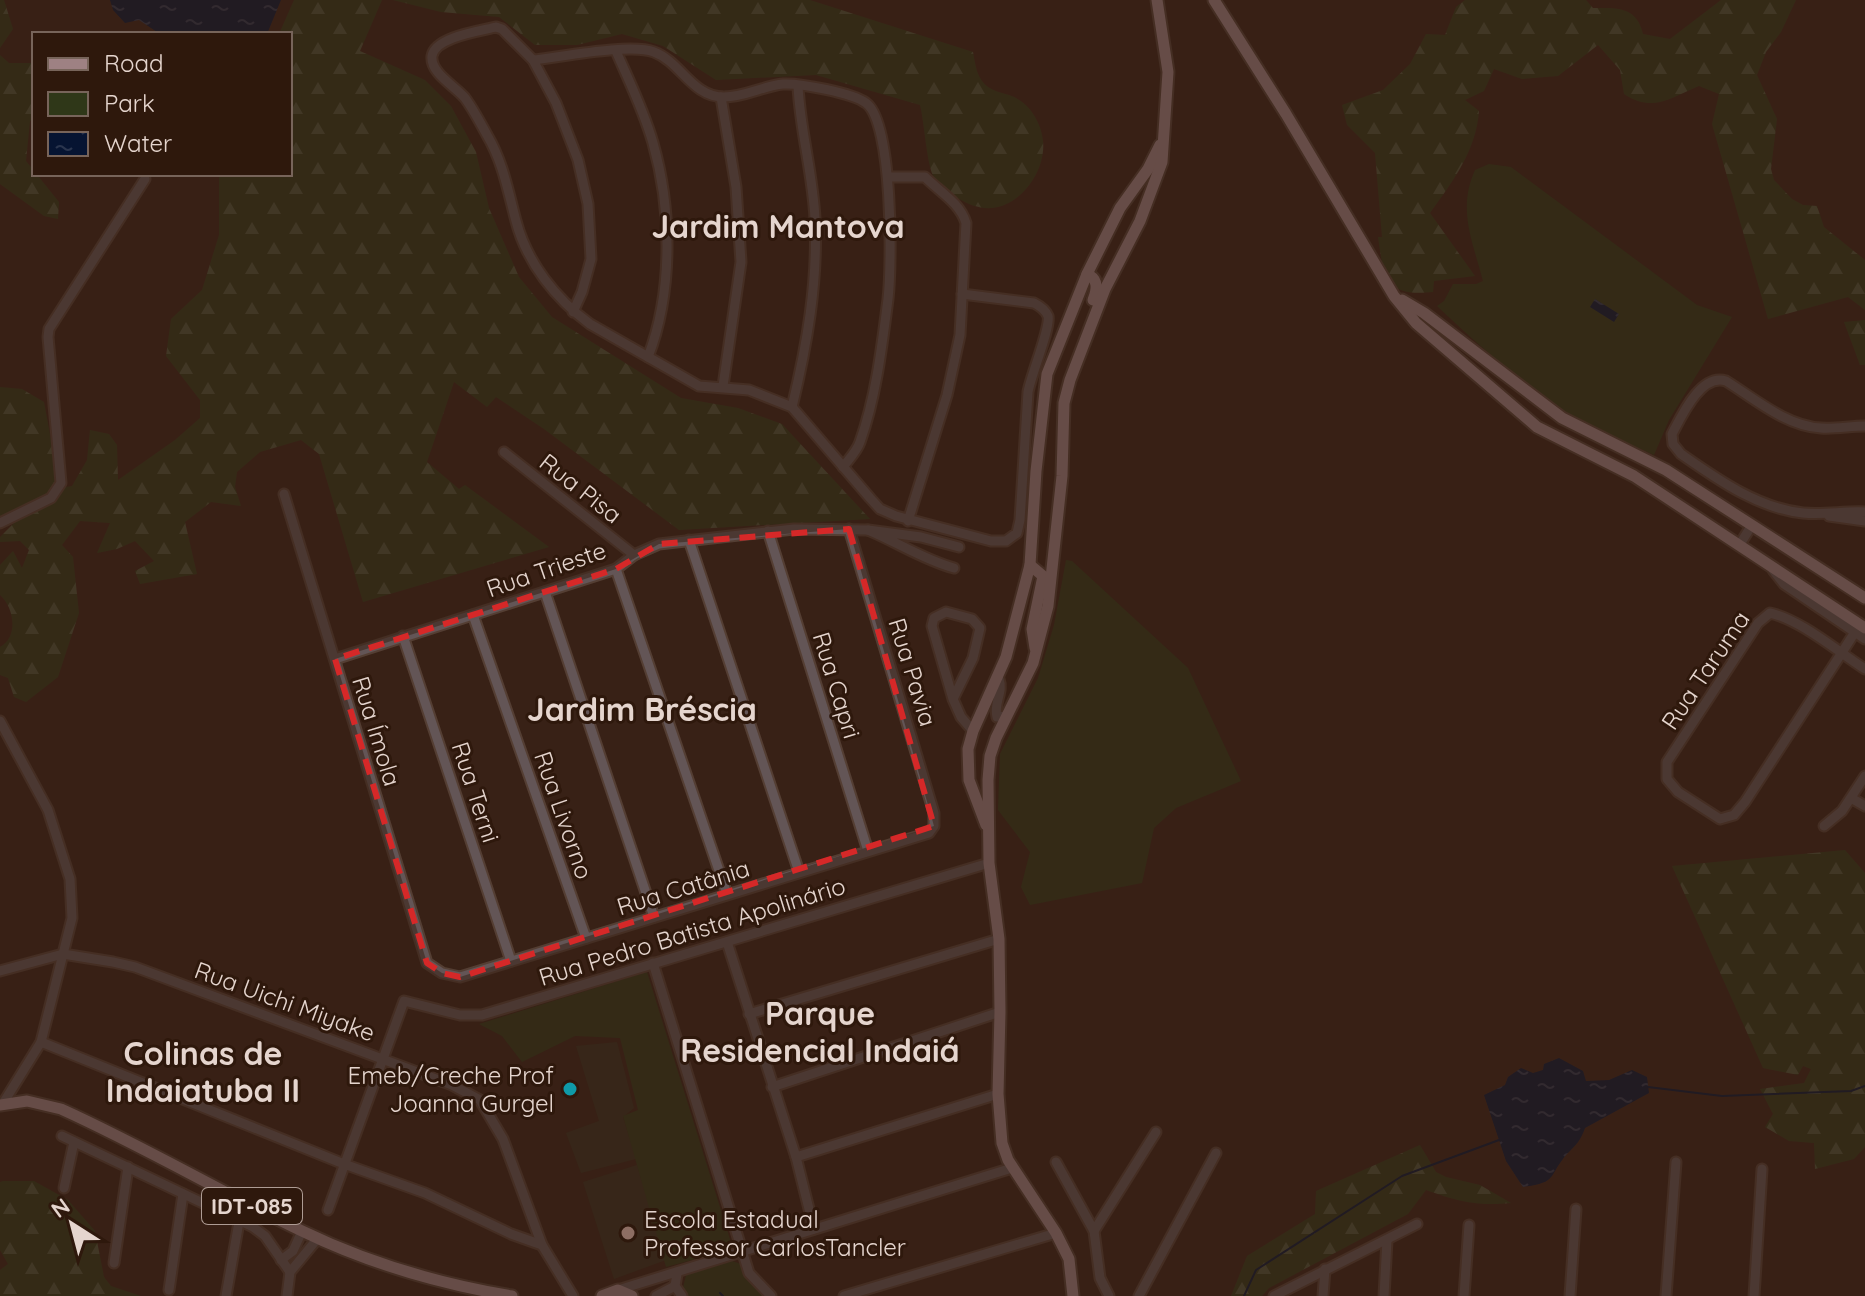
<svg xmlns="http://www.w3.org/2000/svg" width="1865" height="1296" font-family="Quicksand,sans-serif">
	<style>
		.education { fill: #362e1d }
		.green { fill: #2f3718 }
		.forest { fill: url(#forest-firs) }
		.water { fill: url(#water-ripples) }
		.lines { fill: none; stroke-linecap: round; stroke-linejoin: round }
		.stream { stroke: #061432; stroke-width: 2 }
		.minor-casing { stroke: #543e33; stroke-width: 13 }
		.major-casing { stroke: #543e33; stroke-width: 15 }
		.minor { stroke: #635556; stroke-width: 9 }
		.major { stroke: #9e8183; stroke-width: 11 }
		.marked { fill: none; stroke: #d62828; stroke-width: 6; stroke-dasharray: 16 10; stroke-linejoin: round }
		.culture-dot { fill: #0f9aa8; stroke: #2e180c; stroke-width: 3 }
		.education-dot { fill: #8d6e63; stroke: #2e180c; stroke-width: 3 }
		.labels { text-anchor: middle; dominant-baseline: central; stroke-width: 6; stroke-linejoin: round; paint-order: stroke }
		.shield { fill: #2e180c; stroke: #ae9c94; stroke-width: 2 }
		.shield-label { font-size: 22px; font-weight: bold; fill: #e5d5ce }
		.street-label { font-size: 24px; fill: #e5d5ce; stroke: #2e180c }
		.poi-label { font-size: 24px; fill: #e5d5ce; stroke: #2e180c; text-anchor: end }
		.district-label { font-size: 32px; font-weight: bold; fill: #e5d5ce; stroke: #2e180c }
	</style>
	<defs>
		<pattern id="forest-firs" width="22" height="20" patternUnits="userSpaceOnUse" patternTransform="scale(2)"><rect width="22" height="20" fill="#2f3718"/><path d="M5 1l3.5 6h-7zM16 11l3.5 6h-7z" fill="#4d5338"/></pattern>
		<pattern id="water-ripples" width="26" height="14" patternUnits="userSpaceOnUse" patternTransform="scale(2)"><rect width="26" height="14" fill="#061432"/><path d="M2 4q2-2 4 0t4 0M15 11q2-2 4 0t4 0" fill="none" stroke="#2a354e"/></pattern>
	</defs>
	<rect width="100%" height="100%" fill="#382116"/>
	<g class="education">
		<polygon points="617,1042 634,1108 623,1117 636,1159 581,1173 566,1133 599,1121 576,1046"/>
		<polygon points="637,1165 666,1260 614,1279 583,1182"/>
	</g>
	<g class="green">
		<path d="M1489,164L1511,167L1697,305L1732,317L1669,420L1654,455C1632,445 1608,436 1587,425C1532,394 1483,349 1437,306L1444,301L1453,284H1476L1483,281C1473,242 1457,210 1475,170Z"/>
		<polygon points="1066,560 1072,561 1188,668 1241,781 1176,808 1154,828 1142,883 1030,905 1021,887 1030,852 998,810 1000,754 1038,678 1054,625"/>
		<polygon points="647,972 733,1249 666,1267 623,1116 638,1110 620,1038 575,1036 522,1062 502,1036 479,1024"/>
		<polygon points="732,1261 741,1264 747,1280 766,1296 688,1296 683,1288 686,1275"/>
	</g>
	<g class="forest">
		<polygon points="0,0 4,0 13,29 0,48"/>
		<path d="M294,0H382L360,51L425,80L451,106L476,152L489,208L519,277L552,317L681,398L738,408L782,424L870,519L679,530L544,429L496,397L487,407L454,382L427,462L459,489L465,485L549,547L363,602L319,454L301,440L260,452L237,472L235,487L241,506L211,502L185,522L197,574L140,584L135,571L154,561L135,541L117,549L97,553L110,523L80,521L62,545L73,557L79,613L58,677L26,702L14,697L8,678L0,675V647C19,637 14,607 0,595V565L13,551L22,568L29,550L20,541L0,542V537L22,515L0,521V387L22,389L44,402L60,488L72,486L87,460L90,430L109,434L117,445L118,480L175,440L200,418V400L166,356L171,319L202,290L219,235V174H290V34H279Z"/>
		<path d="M393,0H810L973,52C975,62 976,73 982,81C988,90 999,92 1009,95C1028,101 1041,121 1043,141C1046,170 1022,205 992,208C971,210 946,193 934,177C927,167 924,120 920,105L816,75L716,80L663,46L622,34L577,45H535L499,17L441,12Z"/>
		<path d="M1465,0H1586L1593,8C1616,8 1637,6 1643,34L1670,39L1721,0H1796L1781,32L1766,52L1757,75L1777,119L1771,169L1774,180L1792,199L1803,205L1817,206L1824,227L1865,260V310L1848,297L1768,319L1712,124L1719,94L1699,86C1670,98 1653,113 1624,94L1620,70L1598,45L1558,76L1522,79L1494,69L1484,91L1465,100L1479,111C1476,151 1453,181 1430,213L1475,276L1434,281L1433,292C1385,297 1384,278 1378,237H1382L1375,153L1347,125L1342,105L1383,90L1410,64L1426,34L1445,35L1456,7Z"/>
		<polygon points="0,55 9,63 32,63 34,65 34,118 30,121 26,161 59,202 58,219 44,216 0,184"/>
		<polygon points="1865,320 1865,365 1860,365 1844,322"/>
		<polygon points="1845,850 1865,873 1865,1147 1854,1159 1815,1169 1814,1143 1789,1141 1765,1127 1773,1114 1760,1089 1804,1083 1811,1069 1803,1066 1798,1075 1763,1068 1672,866"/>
		<path d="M1420,1145L1436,1172L1446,1177L1480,1185L1511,1203C1475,1206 1460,1202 1426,1190L1408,1214L1269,1288L1262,1296H1231L1247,1256L1315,1214L1316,1191Z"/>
		<polygon points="3,1181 34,1181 68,1200 95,1231 104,1277 111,1286 141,1296 0,1296 0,1270 8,1264 0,1250 0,1182"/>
	</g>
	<g class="water">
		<polygon points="110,0 281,0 267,34 160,34 139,20 125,23 113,10"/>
		<polygon points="1595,299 1619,314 1614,322 1590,307"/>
		<path d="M1559,1058L1583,1071L1586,1081L1609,1080L1632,1070L1647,1077L1649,1093L1585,1128C1581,1140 1576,1145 1567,1154C1547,1177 1559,1182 1523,1187L1506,1161L1484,1095L1505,1085L1508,1077L1521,1068L1533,1073L1543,1070L1544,1064Z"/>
	</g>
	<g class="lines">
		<g class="stream">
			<polyline points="1648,1087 1722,1096 1851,1091 1865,1086"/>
			<polyline points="720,1293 723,1296"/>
			<polyline points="1244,1296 1256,1270 1402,1176 1499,1140"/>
		</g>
		<defs>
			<g id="minor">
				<path d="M616,51C629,81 644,111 653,143C672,210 673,292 648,357"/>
				<path d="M533,60C561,57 631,43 654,52C681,62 692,97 724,97C745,97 763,86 783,84C800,83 853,93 866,103C893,122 892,264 888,299C882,346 876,397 860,442C857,451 849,459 843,467"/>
				<polyline points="721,97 736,187 741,262 723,386"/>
				<path d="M888,177H925C940,192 960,203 966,223L960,335L947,395L908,521"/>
				<path d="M573,312L582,292L591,259L588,204L578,160L556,103L533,60L502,29L496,27C480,31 435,37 432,56C430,73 455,86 465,98C473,109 480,122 487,135C503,162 508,191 516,221C527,263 556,299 590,324L699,386L749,390L792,407L870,498L880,509L896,516L991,541H1006L1017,533L1020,520L1028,392C1031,375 1051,327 1048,316C1045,309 1040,306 1034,303L962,294"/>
				<path d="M792,407C807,345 818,282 815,219C813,174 800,130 798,86"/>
				<path d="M1865,426C1850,426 1836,429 1821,428C1786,426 1755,399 1726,381C1701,373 1682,415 1672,434L1673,444L1681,454C1717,479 1757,508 1803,513C1824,515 1844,511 1865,512"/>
				<polyline points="504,452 634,555"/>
				<polyline points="284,494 427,963 442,973 460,977 929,833 934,826 934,813 849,529"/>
				<polyline points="1829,516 1865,521"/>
				<polyline points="0,523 51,498 61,483 48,337 49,329 145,179"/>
				<polyline points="768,531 868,851"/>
				<polyline points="689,540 799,872"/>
				<polyline points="1740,544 1752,525"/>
				<path d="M954,568C924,560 897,542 868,530L921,537L959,547"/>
				<polyline points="616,569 727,894"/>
				<polyline points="1773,570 1784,584 1865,639"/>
				<polyline points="545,592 654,917"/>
				<polyline points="473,615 586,938"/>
				<path d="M1855,632L1841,654L1745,802L1734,815L1720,819L1678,792L1667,779V762L1758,623L1770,613C1801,620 1837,651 1865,669"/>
				<polyline points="403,636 511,961"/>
				<polyline points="335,659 616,569 634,555 659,544 794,529 868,530"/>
				<path d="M999,679C1004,692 993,703 997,717L1007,716"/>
				<polyline points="953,699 973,658 980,628 972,619 946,612 934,618 932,626 953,699 961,717 973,731"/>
				<polyline points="0,721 48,810 70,879 72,918 41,1042 2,1105"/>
				<polyline points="1851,798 1865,806"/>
				<polyline points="1824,826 1842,811 1865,776"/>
				<polyline points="727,942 796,1157 814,1229"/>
				<polyline points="653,963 749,1273 771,1296"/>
				<polyline points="0,971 63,954 113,962 135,967 452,1085 480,1100 503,1139 542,1245 573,1296"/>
				<polyline points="749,1014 999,939"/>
				<polyline points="41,1042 344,1164 425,1193 511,1234 542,1245"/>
				<polyline points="772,1087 1000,1012"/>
				<polyline points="62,1136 253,1227 265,1236 290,1272"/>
				<polyline points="796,1157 998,1094"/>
				<polyline points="1056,1162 1094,1231 1100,1278 1109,1296"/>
				<polyline points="64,1188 74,1142"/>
				<polyline points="328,1210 404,1001 460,1015 482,1015 989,863"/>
				<polyline points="1094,1231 1156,1132"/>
				<polyline points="281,1260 293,1251 302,1231"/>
				<polyline points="114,1263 128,1167"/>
				<polyline points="677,1274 675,1286 682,1296"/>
				<polyline points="169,1290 183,1194"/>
				<polyline points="618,1290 1012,1168"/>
				<polyline points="226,1296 239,1222"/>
				<polyline points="287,1296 290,1272 318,1238"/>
				<polyline points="656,1296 675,1286"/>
				<polyline points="844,1296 1056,1233"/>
				<polyline points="1139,1296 1216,1153"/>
				<polyline points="1274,1296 1417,1224"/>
				<polyline points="1323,1296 1325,1269"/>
				<polyline points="1384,1296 1387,1240"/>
				<polyline points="1464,1296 1469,1225"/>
				<polyline points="1570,1296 1576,1209"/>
				<polyline points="1666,1296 1676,1162"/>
				<polyline points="1754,1296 1762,1169"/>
			</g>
			<g id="major">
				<polyline points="1214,0 1286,114 1394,296 1416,323 1537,427 1634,476 1865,628"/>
				<path d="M1087,274C1099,279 1097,290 1093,300"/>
				<polyline points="1402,300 1424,313 1562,418 1666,470 1865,598"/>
				<polyline points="1030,565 1043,576 1032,629 1035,648"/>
				<polyline points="986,825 969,780 968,749 973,731 1006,657 1030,565 1036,471 1047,374 1087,274 1120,208 1148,169 1160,145"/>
				<path d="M0,1105L27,1101L61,1109C143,1146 221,1192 302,1231C368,1263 440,1284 512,1296"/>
				<polyline points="602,1296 618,1290 632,1296"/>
				<polyline points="1073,1296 1069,1259 1056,1233 1008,1160 1002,1143 998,1094 1000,1012 999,939 989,863 988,780 990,756 996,738 1033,663 1048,606 1062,476 1064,403 1070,380 1105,289 1140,221 1162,162 1168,72 1157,0"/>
			</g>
		</defs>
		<use href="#minor" class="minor-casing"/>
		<use href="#major" class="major-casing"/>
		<use href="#minor" class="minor"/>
		<use href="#major" class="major"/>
	</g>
	<path d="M0 0H1865V1296H0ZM849,529L934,826L460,977L442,973L427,963L335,659L616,569L659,544Z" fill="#382116" fill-opacity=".55" fill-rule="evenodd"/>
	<path class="marked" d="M849,529L934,826L460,977L442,973L427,963L335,659L616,569L659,544Z"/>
	<circle class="culture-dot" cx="570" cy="1089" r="8"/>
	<circle class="education-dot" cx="628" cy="1233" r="8"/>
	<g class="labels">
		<rect class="shield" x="202" y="1188" width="100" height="36" rx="6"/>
		<g class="shield-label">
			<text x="252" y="1206">IDT-085</text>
		</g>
		<g class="street-label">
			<text transform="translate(581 488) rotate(38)">Rua Pisa</text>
			<text transform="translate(546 569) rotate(-19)">Rua Trieste</text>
			<text transform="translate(1705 670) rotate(-56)">Rua Taruma</text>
			<text transform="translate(913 672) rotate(73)">Rua Pavia</text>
			<text transform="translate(837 685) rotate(73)">Rua Capri</text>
			<text transform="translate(377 731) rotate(73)">Rua Ímola</text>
			<text transform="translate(476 792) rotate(72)">Rua Terni</text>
			<text transform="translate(564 815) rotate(71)">Rua Livorno</text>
			<text transform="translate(683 887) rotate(-17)">Rua Catânia</text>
			<text transform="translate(692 931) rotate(-17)">Rua Pedro Batista Apolinário</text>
			<text transform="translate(285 1001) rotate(20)">Rua Uichi Miyake</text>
		</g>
		<g class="poi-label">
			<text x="554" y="1075">Emeb/Creche Prof<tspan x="554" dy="28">Joanna Gurgel</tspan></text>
			<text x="644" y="1219" text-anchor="start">Escola Estadual<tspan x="644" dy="28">Professor CarlosTancler</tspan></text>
		</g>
		<g class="district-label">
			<text x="778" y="226">Jardim Mantova</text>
			<text x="642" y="709">Jardim Bréscia</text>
			<text x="820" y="1013">Parque<tspan x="820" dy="37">Residencial Indaiá</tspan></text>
			<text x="203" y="1053">Colinas de<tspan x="203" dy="37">Indaiatuba II</tspan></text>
		</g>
	</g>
	<rect x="32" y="32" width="260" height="144" fill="#2e180c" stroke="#77645a" stroke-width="2"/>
	<rect x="48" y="58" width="40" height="12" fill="#9e8183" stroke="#77645a" stroke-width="2"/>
	<text x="104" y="72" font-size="24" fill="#e5d5ce">Road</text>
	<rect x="48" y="92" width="40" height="24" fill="#2f3718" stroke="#77645a" stroke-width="2"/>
	<text x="104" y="112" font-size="24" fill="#e5d5ce">Park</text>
	<rect x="48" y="132" width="40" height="24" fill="url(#water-ripples)" stroke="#77645a" stroke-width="2"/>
	<text x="104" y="152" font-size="24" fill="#e5d5ce">Water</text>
	<g transform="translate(72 1224) rotate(324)" stroke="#2e180c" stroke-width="6" paint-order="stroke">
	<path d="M0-6L14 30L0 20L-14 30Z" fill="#e5d5ce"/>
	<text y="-12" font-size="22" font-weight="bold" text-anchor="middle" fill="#e5d5ce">N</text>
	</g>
</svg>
